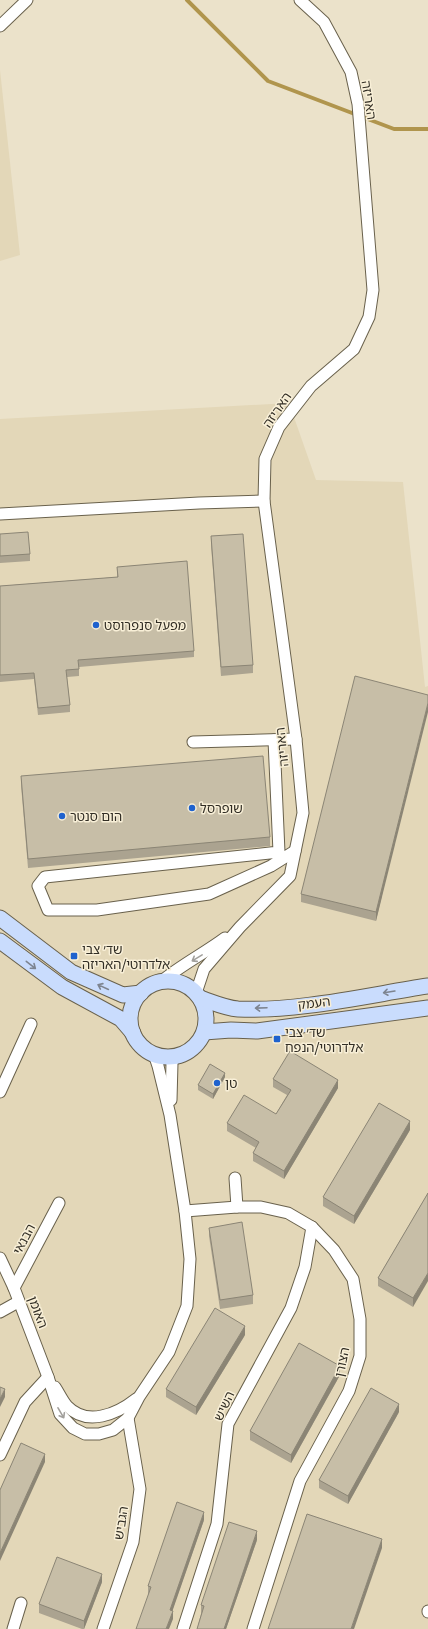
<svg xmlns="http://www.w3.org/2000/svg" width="428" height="1629" font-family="'Space Grotesk','Noto Sans Hebrew',sans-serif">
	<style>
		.built { fill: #e3d7b8 }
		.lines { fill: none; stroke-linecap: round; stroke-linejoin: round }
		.stream { stroke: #b0954d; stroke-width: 4 }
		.street-casing { stroke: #69614c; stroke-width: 13 }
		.secondary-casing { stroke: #69614c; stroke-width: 17 }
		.street { stroke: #fff; stroke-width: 11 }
		.secondary { stroke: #c9dcfd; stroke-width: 15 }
		.wall { fill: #aba390 }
		.shaded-wall { fill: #8b8575 }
		.building { fill: #c7bea7; stroke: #8b8575 }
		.oneway { stroke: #a2a09c }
		.oneway2 { stroke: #7d8490 }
		.poi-dot { fill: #1f62ce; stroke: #f8efd7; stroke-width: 1.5 }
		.labels { text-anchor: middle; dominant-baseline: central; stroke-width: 3; stroke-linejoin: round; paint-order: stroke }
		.street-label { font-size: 13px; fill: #312d24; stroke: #f8efd7 }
		.poi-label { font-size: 13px; fill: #312d24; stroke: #f8efd7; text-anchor: start }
	</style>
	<rect width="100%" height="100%" fill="#ebe2ca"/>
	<g class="built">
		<polygon points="0,70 20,255 0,261"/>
		<polygon points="289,403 316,480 403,482 425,687 428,686 428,1629 0,1629 0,419"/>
	</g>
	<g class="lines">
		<polyline class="stream" points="187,0 268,81 394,129 428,129"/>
		<defs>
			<g id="street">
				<polyline points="0,26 27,0"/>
				<polyline points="0,514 199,503 264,501"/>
				<polyline points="274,740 279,852 45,877 38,886 48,910 97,910 209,894 271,866 295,851"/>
				<polyline points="193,742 296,739"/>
				<path d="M162,981C181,965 205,953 225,938"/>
				<polyline points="196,993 204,969 240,927 290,876 303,813 296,739 264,501 265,459 279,427 311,386 354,349 369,317 373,290 358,104 351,72 324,22 300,0"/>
				<polyline points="0,1092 31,1024"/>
				<polyline points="171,1100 172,1063 174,1057"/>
				<polyline points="235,1178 237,1207"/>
				<polyline points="185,1211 237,1207 261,1207 288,1213 312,1227 334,1250 353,1279 360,1319 360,1356 349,1391 300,1481 253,1629"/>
				<polyline points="0,1258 14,1288 48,1377 60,1414 73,1428 85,1434 99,1434 113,1430 128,1418 139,1397 169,1352 187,1306 190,1259 185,1211 170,1115 158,1066 154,1054"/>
				<polyline points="14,1288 59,1203"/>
				<polyline points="0,1312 18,1302"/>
				<path d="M55,1387C59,1393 62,1400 67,1406C87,1427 117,1414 136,1399"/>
				<polyline points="0,1455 25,1402 48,1377"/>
				<polyline points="428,1611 428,1612"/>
				<polyline points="13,1629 21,1603"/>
				<polyline points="103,1629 133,1542 140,1489 128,1418"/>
				<polyline points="183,1629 217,1524 228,1424 291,1308 305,1267 312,1227"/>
			</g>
			<g id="secondary">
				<polyline points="0,918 71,972 123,995 141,993"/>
				<polyline points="0,941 62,987 121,1019 133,1033"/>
				<circle cx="168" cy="1019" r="38"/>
				<path d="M200,998C212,1002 225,1008 238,1009C296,1012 369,995 428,986"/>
				<polyline points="204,1032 231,1030 257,1031 428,1008"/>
			</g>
		</defs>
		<use href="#street" class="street-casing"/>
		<use href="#secondary" class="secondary-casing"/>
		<use href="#street" class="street"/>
		<use href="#secondary" class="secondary"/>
	</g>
	<g class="wall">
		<polygon points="0,534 30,554 30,561 0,563"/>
		<polygon points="211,536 253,665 253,673 221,676 211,545"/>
		<polygon points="117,567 194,651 194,657 79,667 79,676 67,677 70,705 70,712 38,715 34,679 0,682 0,586 117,577"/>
		<polygon points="428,695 376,921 301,902 301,894"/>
		<polygon points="21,776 270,837 270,846 28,868 21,785"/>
		<polygon points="225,1077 213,1099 198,1090 198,1085"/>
		<polygon points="273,1079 338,1088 284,1179 253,1161 253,1153 256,1148 227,1131 227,1123 276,1114 287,1095 273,1087"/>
		<polygon points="410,1130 354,1224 323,1206 323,1197"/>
		<polygon points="428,1193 413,1307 378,1286 378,1278"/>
		<polygon points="209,1228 253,1295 253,1304 220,1309 209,1236"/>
		<polygon points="245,1335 196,1415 166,1397 166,1389"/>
		<polygon points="340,1375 291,1463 250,1440 250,1431"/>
		<polygon points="399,1412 348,1504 319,1488 319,1480"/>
		<polygon points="204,1520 172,1611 173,1619 148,1594 148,1586"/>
		<polygon points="257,1540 226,1629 197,1629 201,1614 201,1605"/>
		<polygon points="102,1582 84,1629 82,1629 39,1613 39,1604"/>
	</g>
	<g class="shaded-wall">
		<polygon points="428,703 428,712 376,921 376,912"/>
		<polygon points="225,1073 225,1077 213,1099 213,1094"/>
		<polygon points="338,1080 338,1088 284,1179 284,1171"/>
		<polygon points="410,1121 410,1130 354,1224 354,1216"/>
		<polygon points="428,1273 428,1281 413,1307 413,1298"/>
		<polygon points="245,1326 245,1335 196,1415 196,1407"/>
		<polygon points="340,1366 340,1375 291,1463 291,1455"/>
		<polygon points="5,1389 5,1397 0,1407 0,1399"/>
		<polygon points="399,1404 399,1412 348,1504 348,1496"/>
		<polygon points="45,1454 45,1462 0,1561 0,1553"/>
		<polygon points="204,1512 204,1520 170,1618 170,1610"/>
		<polygon points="257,1531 257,1540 226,1629 224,1629"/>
		<polygon points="382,1539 382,1548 354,1629 351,1629"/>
		<polygon points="102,1574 102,1582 84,1629 84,1621"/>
		<polygon points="173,1611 173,1619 169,1629 166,1629"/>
	</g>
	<g class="building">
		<polygon points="28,532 30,554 0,556 0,534"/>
		<polygon points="243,534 253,665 221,667 211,536"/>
		<polygon points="187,561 194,651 78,660 79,669 66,670 70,705 38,708 34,673 0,675 0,586 118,577 117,567"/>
		<polygon points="355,676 428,695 428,703 376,912 301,894"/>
		<polygon points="263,756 270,837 28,859 21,776"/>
		<polygon points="290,1051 338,1080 284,1171 253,1153 259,1142 227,1123 244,1095 276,1114 291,1090 273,1079"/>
		<polygon points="210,1064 225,1073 213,1094 198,1085"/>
		<polygon points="379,1103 410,1121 354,1216 323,1197"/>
		<polygon points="428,1193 428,1273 413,1298 378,1278"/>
		<polygon points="242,1222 253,1295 220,1300 209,1228"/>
		<polygon points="215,1308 245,1326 196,1407 166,1389"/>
		<polygon points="299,1343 340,1366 291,1455 250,1431"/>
		<polygon points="0,1387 5,1389 0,1399"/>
		<polygon points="371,1388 399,1404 348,1496 319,1480"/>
		<polygon points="21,1443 45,1454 0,1553 0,1490"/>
		<polygon points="177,1502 204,1512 170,1610 173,1611 166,1629 136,1629 151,1587 148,1586"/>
		<polygon points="307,1514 382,1539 351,1629 268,1629"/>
		<polygon points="229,1522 257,1531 224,1629 197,1629 204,1606 201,1605"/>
		<polygon points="57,1557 102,1574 84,1621 39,1604"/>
	</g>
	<defs><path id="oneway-shaft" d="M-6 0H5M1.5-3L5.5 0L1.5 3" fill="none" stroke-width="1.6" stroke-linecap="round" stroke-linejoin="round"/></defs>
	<g class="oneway">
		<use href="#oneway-shaft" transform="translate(197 958) rotate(149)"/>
		<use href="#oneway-shaft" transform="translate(61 1413) rotate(60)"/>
	</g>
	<g class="oneway2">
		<use href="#oneway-shaft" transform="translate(31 965) rotate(38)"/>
		<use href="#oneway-shaft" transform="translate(103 987) rotate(-155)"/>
		<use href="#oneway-shaft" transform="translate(389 992) rotate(171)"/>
		<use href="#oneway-shaft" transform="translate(261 1008) rotate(178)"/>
	</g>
	<g class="poi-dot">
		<circle cx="96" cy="625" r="4"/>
		<circle cx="192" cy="808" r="4"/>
		<circle cx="62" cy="816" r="4"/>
		<rect x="70" y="952" width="8" height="8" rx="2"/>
		<rect x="273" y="1035" width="8" height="8" rx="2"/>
		<circle cx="217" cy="1083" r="4"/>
	</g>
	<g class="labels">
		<g class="street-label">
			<text transform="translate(369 100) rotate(81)">האריזה</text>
			<text transform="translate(277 410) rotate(-55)">האריזה</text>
			<text transform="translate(282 747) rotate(-96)">האריזה</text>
			<text transform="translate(314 1003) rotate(-7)">העמק</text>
			<text transform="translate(24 1239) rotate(-62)">הבנאי</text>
			<text transform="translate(38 1312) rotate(69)">האומן</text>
			<text transform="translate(342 1362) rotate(-78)">הצורן</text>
			<text transform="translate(224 1406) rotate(-65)">השיש</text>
			<text transform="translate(121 1523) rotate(-81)">הגביש</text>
		</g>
		<g class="poi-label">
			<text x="104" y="625">מפעל סנפרוסט</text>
			<text x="200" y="808">שופרסל</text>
			<text x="70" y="816">הום סנטר</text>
			<text x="82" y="949">שד׳ צבי<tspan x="82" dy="15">אלדרוטי/האריזה</tspan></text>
			<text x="285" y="1032">שד׳ צבי<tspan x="285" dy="15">אלדרוטי/הנפח</tspan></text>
			<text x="225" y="1083">טן</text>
		</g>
	</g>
</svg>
